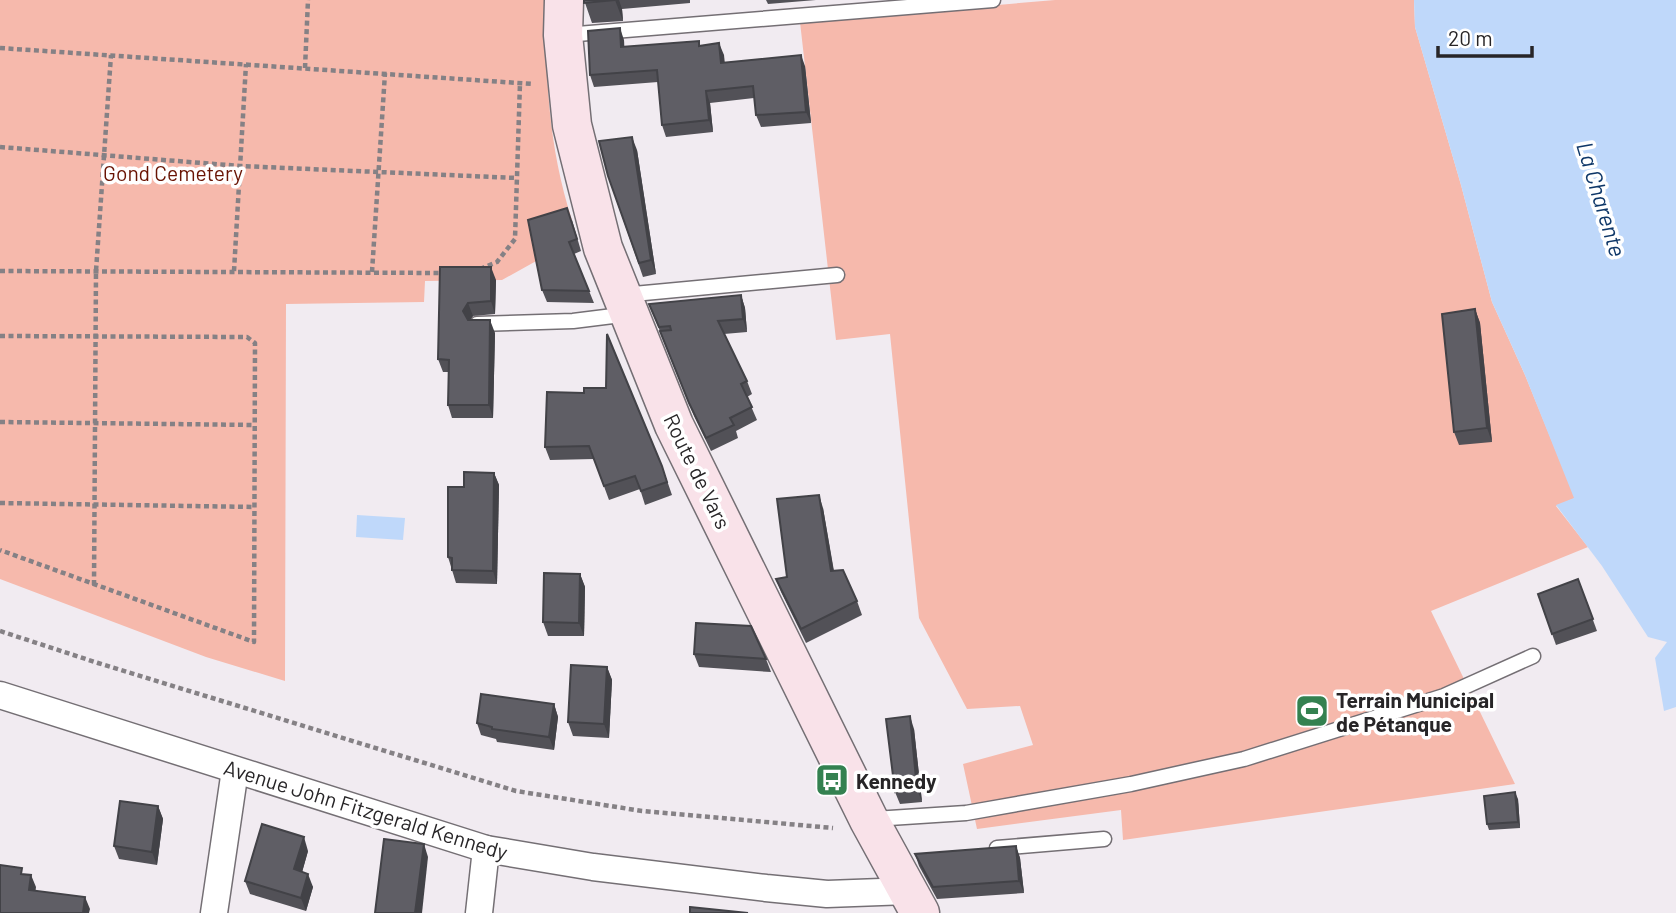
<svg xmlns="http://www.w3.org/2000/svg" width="1676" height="913" font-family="Barlow,sans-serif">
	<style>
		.green { fill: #f6b9ac }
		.water { fill: #bfd8fa }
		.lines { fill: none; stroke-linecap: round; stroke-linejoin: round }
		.service-casing { stroke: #746f74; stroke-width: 17 }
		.minor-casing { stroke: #746f74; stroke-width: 29 }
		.secondary-casing { stroke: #746f74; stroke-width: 41 }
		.path { stroke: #858185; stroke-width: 4.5; stroke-dasharray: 5 3.5; stroke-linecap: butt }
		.service { stroke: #fff; stroke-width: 14 }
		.minor { stroke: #fff; stroke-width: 26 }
		.secondary { stroke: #f9e2e9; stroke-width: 38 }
		.wall { fill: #525157 }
		.shaded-wall { fill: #424247 }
		.building { fill: #5f5e65; stroke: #424247; stroke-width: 2 }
		.labels { text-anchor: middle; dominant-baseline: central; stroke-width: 7; stroke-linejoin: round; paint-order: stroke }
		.park-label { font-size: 21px; fill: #691404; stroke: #fff }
		.street-label { font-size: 21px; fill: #272527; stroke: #fff }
		.poi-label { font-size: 21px; font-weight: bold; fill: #272527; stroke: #fff; text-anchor: start }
		.water-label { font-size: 23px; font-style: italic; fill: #0e3768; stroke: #fff }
	</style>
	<rect width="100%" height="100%" fill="#f1ebf1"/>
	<g class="green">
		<path d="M0,0H545C546,78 548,145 572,220L532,232L538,260L502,280L425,281L424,302L286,304L285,681L206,657L0,579Z"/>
		<polygon points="1055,0 1414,0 1415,27 1461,185 1492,302 1525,375 1575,498 1556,506 1588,547 1431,611 1515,784 1123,840 1121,810 977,829 963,764 1033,745 1020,706 967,709 919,618 890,334 836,340 800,22"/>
	</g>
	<g class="water">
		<polygon points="1414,0 1676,0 1676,707 1664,711 1655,658 1667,642 1648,637 1602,566 1556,505 1574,498 1525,375 1492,302 1461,185 1415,27"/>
		<polygon points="357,515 405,518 403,540 356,537"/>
	</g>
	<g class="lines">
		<defs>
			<g id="service">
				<polyline points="565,35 993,0"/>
				<polyline points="623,295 837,275"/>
				<polyline points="477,324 573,321 629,314"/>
				<polyline points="874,819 966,813 1131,784 1244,759 1444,696 1533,656"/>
				<polyline points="997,848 1104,839"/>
			</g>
			<g id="minor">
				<polyline points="0,695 486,849 593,867 766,888 827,894 908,891"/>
				<polyline points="214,913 235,770"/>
				<polyline points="479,913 486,849"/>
			</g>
			<polyline id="secondary" points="564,0 563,35 572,125 603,248 674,425 869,820 920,913"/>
		</defs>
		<use href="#service" class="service-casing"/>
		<use href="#minor" class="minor-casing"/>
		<use href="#secondary" class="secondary-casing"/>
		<g class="path">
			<polyline points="0,48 533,84"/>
			<polyline points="305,68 308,0"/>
			<polyline points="0,147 240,166 517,178"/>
			<polyline points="480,269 497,262 515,239 520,83"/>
			<polyline points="0,271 444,273"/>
			<polyline points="234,271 246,64"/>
			<polyline points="372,272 385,73"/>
			<polyline points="0,336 247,337 255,343 254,642 0,550"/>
			<polyline points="0,422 255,425"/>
			<polyline points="0,503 255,507"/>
			<polyline points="94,585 96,271 111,55"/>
			<polyline points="0,631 98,663 516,791 642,811 833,828"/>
		</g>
		<use href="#service" class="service"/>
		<use href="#minor" class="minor"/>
		<use href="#secondary" class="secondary"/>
	</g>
	<g class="wall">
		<polygon points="584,0 690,0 690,3 622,9 623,21 592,23"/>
		<polygon points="766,0 816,0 768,4"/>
		<polygon points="624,40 624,47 701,45 724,55 724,62 805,66 811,123 761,127 756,115 754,98 710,103 713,132 666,137 662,125 658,82 594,87 590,75"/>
		<polygon points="637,150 656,274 643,277 608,176"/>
		<polygon points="572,220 581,251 574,254 594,303 547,302 542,290"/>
		<polygon points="440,267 496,280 495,314 473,316 470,320 495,333 493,418 452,418 448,405 449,372 443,372 438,359"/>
		<polygon points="741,295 745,308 747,332 724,334 747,381 752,394 747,397 757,420 736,431 738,438 711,451 694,416 649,304"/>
		<polygon points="1475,309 1480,323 1492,442 1459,445 1454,432"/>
		<polygon points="547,392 662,466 672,495 645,505 640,489 609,500 594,459 550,460 545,447"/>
		<polygon points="494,473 499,485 497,584 456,583 448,557 464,487"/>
		<polygon points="823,508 834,571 857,601 862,615 806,643 781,592 776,579 787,577"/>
		<polygon points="580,574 585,587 584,636 548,636 543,622"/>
		<polygon points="1578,579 1597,631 1556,645 1538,594"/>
		<polygon points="694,654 766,659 771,672 699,667"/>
		<polygon points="607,667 612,680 609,738 573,736 568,722"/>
		<polygon points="554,704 558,717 554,750 497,742 496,739 481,735 477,723"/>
		<polygon points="914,729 922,802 900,804 895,792"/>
		<polygon points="1518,799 1520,828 1489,830 1487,824"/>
		<polygon points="158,806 163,819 157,865 119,859 114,846"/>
		<polygon points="1016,846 1020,858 1024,893 937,899 919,866 915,854"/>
		<polygon points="308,851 302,872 313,887 306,911 250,894 245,881"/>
	</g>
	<g class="shaded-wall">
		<polygon points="615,0 619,0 622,9 623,21"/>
		<polygon points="620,28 624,40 625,59 621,47"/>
		<polygon points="719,43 724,55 726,74 721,63"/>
		<polygon points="801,55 805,66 811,123 806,112"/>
		<polygon points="706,91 710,103 713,132 709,120"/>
		<polygon points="632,137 637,150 656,274 651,260"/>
		<polygon points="491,267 496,280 495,314 491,301"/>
		<polygon points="741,295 745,308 747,332 743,319"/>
		<polygon points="468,303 473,316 467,324 463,311"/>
		<polygon points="1475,309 1480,323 1492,442 1487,428"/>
		<polygon points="490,320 495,333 493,418 489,405"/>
		<polygon points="494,473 499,485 497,584 493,571"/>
		<polygon points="819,495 823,508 836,585 831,571"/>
		<polygon points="580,574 585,587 584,636 579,623"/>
		<polygon points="607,667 612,680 609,738 604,724"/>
		<polygon points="554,704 558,717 554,750 549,737"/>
		<polygon points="910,716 914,729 922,802 917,789"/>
		<polygon points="1515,792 1518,799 1520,828 1518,822"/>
		<polygon points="158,806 163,819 157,865 152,852"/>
		<polygon points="304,837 308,851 299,883 294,869"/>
		<polygon points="424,844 428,857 422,913 415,913"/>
		<polygon points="1016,846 1020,858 1024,893 1019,881"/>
		<polygon points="308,874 313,887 306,911 301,898"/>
		<polygon points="31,875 36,887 34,902 29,890"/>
		<polygon points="85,897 90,909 89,913 83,913"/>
	</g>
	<g class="building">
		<polygon points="584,0 615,0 584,3"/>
		<polygon points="620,28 621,47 699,41 699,46 719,43 721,63 801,55 806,112 756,115 753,86 706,91 709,120 662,125 657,70 590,75 588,31"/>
		<polygon points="632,137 651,260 639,263 608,176 599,141"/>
		<polygon points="567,208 577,239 569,242 589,291 542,290 528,220"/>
		<polygon points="440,267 491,267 491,301 468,303 463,311 468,320 490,320 489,405 448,405 449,360 438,359"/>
		<polygon points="741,295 743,319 718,321 747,381 741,384 752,407 730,418 734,425 706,438 689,403 660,331 671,330 670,326 659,327 649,304"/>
		<polygon points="1475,309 1487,428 1454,432 1442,314"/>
		<polygon points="607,334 662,466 667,482 641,491 635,476 604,486 589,446 545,447 547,392 584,393 584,388 606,388"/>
		<polygon points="464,472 494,473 493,571 452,570 452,558 448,557 448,487 464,487"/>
		<polygon points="819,495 831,571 843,570 857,601 801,629 776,579 787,577 777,499"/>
		<polygon points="544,573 580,574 579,623 543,622"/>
		<polygon points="1578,579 1593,619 1552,634 1538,594"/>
		<polygon points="696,623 751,626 766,659 694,654"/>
		<polygon points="571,665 607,667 604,724 568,722"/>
		<polygon points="481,694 554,704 549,737 492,729 492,727 477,723"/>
		<polygon points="910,716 917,789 895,792 886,719"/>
		<polygon points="1515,792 1518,822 1487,824 1484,796"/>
		<polygon points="120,801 158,806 152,852 114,846"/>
		<polygon points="262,824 304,837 294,869 308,874 301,898 245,881"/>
		<polygon points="384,839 424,844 415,913 375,913"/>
		<polygon points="1016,846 1019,881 933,887 915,854"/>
		<polygon points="0,865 22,868 21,874 31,875 29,890 85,897 83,913 0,913"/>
		<polygon points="690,907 748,913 690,913"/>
	</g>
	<defs>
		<symbol id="stadium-square" viewBox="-11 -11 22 22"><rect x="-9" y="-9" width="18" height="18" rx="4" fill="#348150" stroke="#fff"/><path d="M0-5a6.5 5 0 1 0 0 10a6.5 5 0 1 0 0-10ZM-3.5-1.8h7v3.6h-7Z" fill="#fff"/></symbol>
		<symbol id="bus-square" viewBox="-11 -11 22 22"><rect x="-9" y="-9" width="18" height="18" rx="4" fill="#348150" stroke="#fff"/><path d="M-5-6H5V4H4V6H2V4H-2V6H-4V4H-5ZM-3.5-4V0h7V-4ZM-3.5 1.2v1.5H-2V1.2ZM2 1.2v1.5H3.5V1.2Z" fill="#fff"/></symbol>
	</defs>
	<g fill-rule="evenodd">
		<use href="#stadium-square" x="1293" y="692" width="38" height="38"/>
		<use href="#bus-square" x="813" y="761" width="38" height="38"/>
	</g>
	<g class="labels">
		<g class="park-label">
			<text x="173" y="172">Gond Cemetery</text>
		</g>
		<g class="street-label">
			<text transform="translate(698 471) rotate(64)">Route de Vars</text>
			<text transform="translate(366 809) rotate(17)">Avenue John Fitzgerald Kennedy</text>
		</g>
		<g class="poi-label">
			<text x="1336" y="699">Terrain Municipal<tspan x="1336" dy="24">de Pétanque</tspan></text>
			<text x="856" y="780">Kennedy</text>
		</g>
		<g class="water-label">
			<text transform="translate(1602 199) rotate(73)">La Charente</text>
		</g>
	</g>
	<path d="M1438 46v10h94v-10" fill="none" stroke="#272527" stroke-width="3.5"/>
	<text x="1448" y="46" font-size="21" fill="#272527" stroke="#ffffff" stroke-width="5" paint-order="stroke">20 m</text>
</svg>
